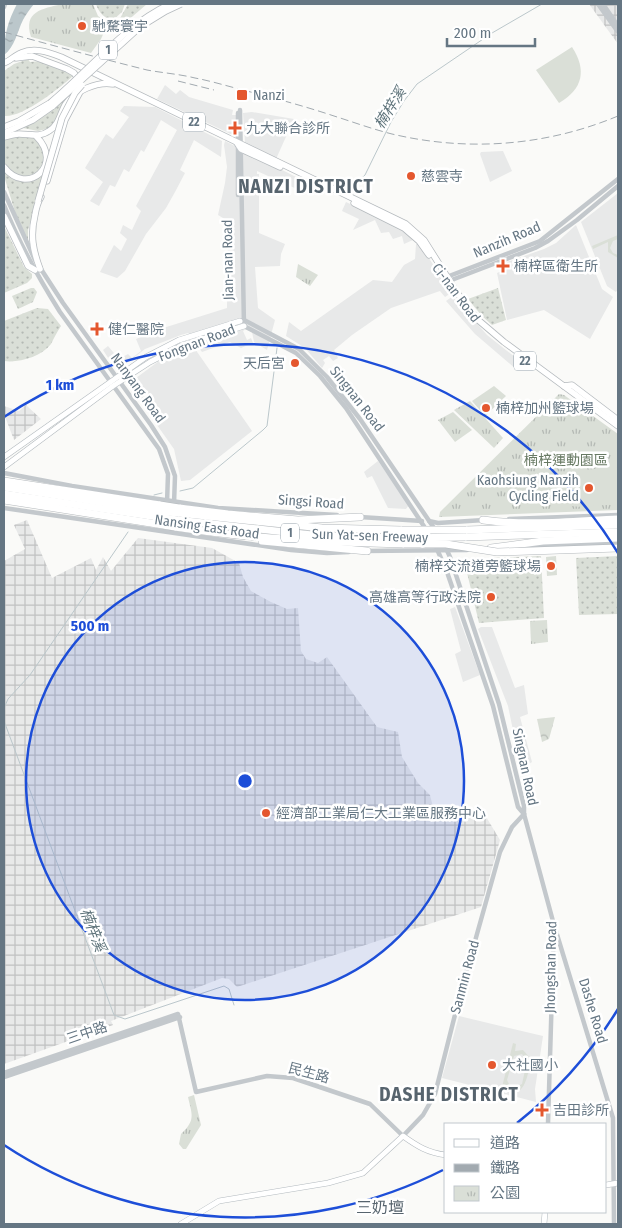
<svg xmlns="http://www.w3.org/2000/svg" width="622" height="1228" font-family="'Fira Sans Condensed','Noto Sans TC',sans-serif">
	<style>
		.built { fill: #e8e9e9 }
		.industrial { fill: url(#industrial-grid) }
		.grass { fill: url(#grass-dots) }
		.forest { fill: url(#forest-crowns) }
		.park { fill: url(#park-tufts) }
		.garden { fill: #dadfd7; fill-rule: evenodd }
		.water { fill: url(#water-ripples) }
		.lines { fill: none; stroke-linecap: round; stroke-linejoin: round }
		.stream { stroke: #bbc7cb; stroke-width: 1 }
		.secondary-casing { stroke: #b3babf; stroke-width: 6 }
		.primary-casing { stroke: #b5babe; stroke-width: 7 }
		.motorway-casing { stroke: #b4b9bd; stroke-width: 8 }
		.tertiary { stroke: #c3c8cc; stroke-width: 4.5 }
		.secondary { stroke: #fff; stroke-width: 5 }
		.primary { stroke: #fff; stroke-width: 5.5 }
		.motorway { stroke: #fff; stroke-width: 7 }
		.rail { stroke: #a2aab0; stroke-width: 1; stroke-dasharray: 8 4; stroke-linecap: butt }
		.primary-bridge-casing { stroke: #b5babe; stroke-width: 7; stroke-linecap: butt }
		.motorway-bridge-casing { stroke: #b4b9bd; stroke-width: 8; stroke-linecap: butt }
		.primary-bridge { stroke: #fff; stroke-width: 5.5 }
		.motorway-bridge { stroke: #fff; stroke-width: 7 }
		.ring { fill: none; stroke: #1d4ed8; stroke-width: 2.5 }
		.poi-dot { fill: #e4572e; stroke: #fff; stroke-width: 2 }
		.labels { text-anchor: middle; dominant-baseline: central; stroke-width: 5; stroke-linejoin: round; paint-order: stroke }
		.shield { fill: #fff; stroke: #939fa8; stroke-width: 1 }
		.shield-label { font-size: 12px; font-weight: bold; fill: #657683 }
		.poi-label { font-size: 14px; fill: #657683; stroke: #fff; text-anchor: start }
		.street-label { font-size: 14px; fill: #657683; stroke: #fff }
		.park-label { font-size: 14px; fill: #687a64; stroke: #fff }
		.water-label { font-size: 15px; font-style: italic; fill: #60757c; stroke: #fff }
		.quarter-label { font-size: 16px; fill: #57646e; stroke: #fff }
		.district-label { font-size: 19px; font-weight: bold; letter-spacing: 1px; fill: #57646e; stroke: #fff }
		.centre { fill: #1d4ed8; stroke: #fff; stroke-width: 2.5 }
		.ring-label { font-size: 15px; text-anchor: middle; font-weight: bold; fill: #1d4ed8; stroke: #fff; stroke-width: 5; stroke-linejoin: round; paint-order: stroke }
	</style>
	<defs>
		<pattern id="industrial-grid" width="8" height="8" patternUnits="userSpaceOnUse" patternTransform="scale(1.25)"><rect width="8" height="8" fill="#e8e9e9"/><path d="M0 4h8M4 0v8" fill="none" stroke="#c0c1c2"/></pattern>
		<pattern id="grass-dots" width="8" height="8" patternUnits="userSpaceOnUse" patternTransform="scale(1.25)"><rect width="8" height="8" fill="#dadfd7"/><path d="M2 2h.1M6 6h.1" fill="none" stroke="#b4b9b4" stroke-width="1.8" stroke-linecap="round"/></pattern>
		<pattern id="forest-crowns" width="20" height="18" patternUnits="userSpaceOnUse" patternTransform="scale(1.25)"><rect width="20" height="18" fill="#dadfd7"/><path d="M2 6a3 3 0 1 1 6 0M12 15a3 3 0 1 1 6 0" fill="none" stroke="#b4b9b4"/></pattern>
		<pattern id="park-tufts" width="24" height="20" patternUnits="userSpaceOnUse" patternTransform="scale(1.25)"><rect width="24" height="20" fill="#dadfd7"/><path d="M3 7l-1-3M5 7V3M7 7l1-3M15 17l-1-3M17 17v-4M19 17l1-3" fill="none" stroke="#b4b9b4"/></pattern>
		<pattern id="water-ripples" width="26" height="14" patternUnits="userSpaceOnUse" patternTransform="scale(1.25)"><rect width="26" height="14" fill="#bbc7cb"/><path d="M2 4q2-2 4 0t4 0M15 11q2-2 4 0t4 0" fill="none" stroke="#9ca6aa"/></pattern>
	</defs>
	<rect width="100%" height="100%" fill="#fafaf8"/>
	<g class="built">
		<polygon points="165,85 176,94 180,90 189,97 233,110 232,115 236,115 237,137 157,99"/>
		<polygon points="124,106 155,107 222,141 221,157 194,140 180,170 185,173 175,192 166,208 146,234 125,271 117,278 100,272 114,245 121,251 127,239 120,233 123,225 132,230 141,211 136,206 177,130 161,120 144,152 141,150 129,172 124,169 115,187 110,185 99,206 90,201 103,182 85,168 106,134 113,139 129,117 120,111"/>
		<polygon points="252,112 294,119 276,159 245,143 243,113"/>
		<polygon points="225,141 304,181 299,190 257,171 257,174 259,174 259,233 285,244 281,254 280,266 255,267 258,308 275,320 267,350 254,342 252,332 246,329 243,331 247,340 251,338 253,343 241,348 230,342 202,352 188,333 181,335 145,349 119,369 114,367 103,350 108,346 119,359 128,354 132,358 141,351 136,339 160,329 227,308 228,221 218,215 225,183 227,167 224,145"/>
		<polygon points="503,151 512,171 490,182 480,154 481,152"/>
		<polygon points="618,193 618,289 616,292 607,286 581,222"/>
		<polygon points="346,202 402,229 412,237 413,240 404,244 402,236 393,239 389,232 381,233 375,220 353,230 359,219 342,211"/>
		<polygon points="576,225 602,289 613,297 590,339 544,310 507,320 497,273 509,268 507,262 544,249 556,243"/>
		<polygon points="416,244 420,244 451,293 445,297 440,291 391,308 352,335 334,350 338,358 333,361 329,356 323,360 325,363 322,368 305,348 286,336 289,322 301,331 373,280 392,282 404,265 415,259"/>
		<polygon points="453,296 487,335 525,365 516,369 475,334 446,301"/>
		<polygon points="193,346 252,431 190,480 181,481 174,449 128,384 159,361 182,350"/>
		<polygon points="378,461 409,505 406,509 388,508 372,476 367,478 364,472"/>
		<polygon points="455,607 480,675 463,682 455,654 461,651 450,609"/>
		<polygon points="481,627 492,627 515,688 524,685 528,714 520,717 532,762 521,769 508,706 478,629"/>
		<polygon points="459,1016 543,1036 535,1089 536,1102 442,1078"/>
	</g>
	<g class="industrial">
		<polygon points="589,4 618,4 618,44"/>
		<polygon points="26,405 41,419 14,440 4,414 4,406 19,411"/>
		<polygon points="27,520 52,578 91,558 96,570 103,557 111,571 138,538 212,548 239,563 243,577 251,591 271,602 287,609 298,608 301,651 306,659 318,663 327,657 377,727 398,732 402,757 418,783 430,795 436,819 448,821 461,814 485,815 500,840 481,907 237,987 229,979 222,978 111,1021 113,1025 4,1064 4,561 25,549 14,525"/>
	</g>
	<g class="grass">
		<path d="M96,4H125L122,12L113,20C104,18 99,13 96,4Z"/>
		<polygon points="128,4 147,4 126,22 120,24 118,22"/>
		<path d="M28,59L30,62C44,59 61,68 74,75C60,88 22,118 4,116V71L14,64Z"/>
		<polygon points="68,97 51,128 38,131 23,128"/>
		<path d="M18,136C23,137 32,136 37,140C55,153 33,212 28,231V241L16,215L4,176V138Z"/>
		<polygon points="4,226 24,267 32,274 32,278 27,283 4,293"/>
		<polygon points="31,288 34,288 37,292 33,302 18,309 12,296"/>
		<polygon points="498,288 506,320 492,325 482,316 468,299"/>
		<path d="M37,308L48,309L61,326C57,332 54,338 51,344C41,357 19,363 4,361V321Z"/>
		<polygon points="541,556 544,618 479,623 464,560 466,559"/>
		<polygon points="618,556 618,614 579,615 576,558"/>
	</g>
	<polygon class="forest" points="555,717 549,739 542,742 537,719"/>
	<g class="park">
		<path d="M62,4H93L98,16L108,23L101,39L91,53L31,37C23,11 42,9 62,4Z"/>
		<polygon points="298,264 318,275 310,286 296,277"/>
		<polygon points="559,394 564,395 618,434 618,510 439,517 440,512"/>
		<polygon points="470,401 503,438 494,448 454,410"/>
		<polygon points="453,412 472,430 455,442 438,420"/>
		<polygon points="547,620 548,642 531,644 530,621"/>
		<path d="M194,1095L201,1125L186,1149H183L179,1144L181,1134C196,1120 192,1115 188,1097Z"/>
	</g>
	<g class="garden">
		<path d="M572,47C587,70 583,89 559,103L536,70Z"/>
		<polygon points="618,235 618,239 613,241 610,248 613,253 618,255 618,258 608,252 608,242 593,249 592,246"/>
		<polygon points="494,386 506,396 485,416 472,401"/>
		<path d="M605,468L606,473L612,475L618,480V498L613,503L608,505C597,505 583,508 572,506C553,502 556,480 573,475L572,471Z"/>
		<polygon points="556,556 557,575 547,576 546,557"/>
		<path d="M513,1043L516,1044L515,1051L523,1050L531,1059C529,1070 524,1106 506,1085L504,1091H501ZM522,1054L527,1061L522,1084L514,1088L510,1086L507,1080L514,1056Z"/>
	</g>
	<path class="water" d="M17,4H34C30,9 26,14 23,20C17,32 15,47 4,55C4,35 8,21 17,4Z"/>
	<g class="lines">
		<g class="stream">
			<polyline points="349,190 365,175 391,122 404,101 417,84 492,33 542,4"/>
			<polyline points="180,491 193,488 263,430 267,426 277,348"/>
			<polyline points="154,495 162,493"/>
			<polyline points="4,708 8,699 30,675 128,532"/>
			<polyline points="4,721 114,1015 125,1019 224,986 229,989 234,1005"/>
		</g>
		<defs>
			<g id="secondary">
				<polyline points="4,457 146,357 179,340 240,321"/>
				<polyline points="4,467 113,386 150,362 181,346 244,326"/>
				<polyline points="606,1185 618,1183"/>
				<path d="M181,1224L219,1201L328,1183L363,1173L403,1136C417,1146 428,1153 446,1155"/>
				<polyline points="544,1224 545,1212"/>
			</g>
			<g id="primary">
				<polyline points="16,58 32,56 67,69 74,73 79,80 80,92 65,120 47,181"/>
				<path d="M4,63C10,61 15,55 21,53C34,47 48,52 61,57L406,224L424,240L458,294L477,319L504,342L618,426"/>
				<polyline points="4,127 19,121 50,103"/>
				<polyline points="4,133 33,120 53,106"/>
				<path d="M4,137C9,136 14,134 19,134C30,134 39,138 49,131C59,125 60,114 65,105C74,91 98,81 113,84"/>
				<polyline points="237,143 241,149 280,167"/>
				<path d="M4,167C27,197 65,165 36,136"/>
				<polyline points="354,203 404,228 419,241 429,255"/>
				<polyline points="4,216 28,266 35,270"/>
				<path d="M40,269C33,250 30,236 35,215C36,209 37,203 41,197"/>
				<polyline points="564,386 572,385 618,420"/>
			</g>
			<g id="motorway">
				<polyline points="4,481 160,505"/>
				<polyline points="4,487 158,511"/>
				<polyline points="4,494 158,517"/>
				<polyline points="4,500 157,524"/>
				<polyline points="179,508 228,514 298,520 360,517"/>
				<polyline points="178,513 322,528 402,530"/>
				<polyline points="177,520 321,536 403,538"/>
				<path d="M483,520C527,526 574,521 618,519"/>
				<path d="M175,527C251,539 327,542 404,544"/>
				<polyline points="466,530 618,525"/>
				<polyline points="465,537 618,532"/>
				<polyline points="262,541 367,551"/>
				<polyline points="491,548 543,541 618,538"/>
			</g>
		</defs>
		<use href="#secondary" class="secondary-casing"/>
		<use href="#primary" class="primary-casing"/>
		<use href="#motorway" class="motorway-casing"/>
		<g class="tertiary">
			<polyline points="598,4 618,32"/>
			<polyline points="603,4 618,26"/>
			<polyline points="4,7 5,4"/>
			<polyline points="240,110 244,326 296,353 320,376 346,408 433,540 447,572 493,706 518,807 524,814"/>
			<polyline points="4,192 35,260"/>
			<polyline points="238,195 238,113"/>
			<path d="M4,205C19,243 38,277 60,312L159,449L168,474L167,503"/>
			<polyline points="39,266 63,303 151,425 165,447 175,476 174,504"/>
			<polyline points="444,278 540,241 618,179"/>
			<polyline points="447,280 449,281 535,248 548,241 577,220 618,186"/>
			<polyline points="244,320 299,349 327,377 360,419 436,531"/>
			<polyline points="4,473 72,486 218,508 337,515"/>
			<polyline points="4,508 291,550 327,553 349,552"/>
			<polyline points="360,517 422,521"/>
			<polyline points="509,519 618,515"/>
			<polyline points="429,521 438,523 484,520"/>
			<polyline points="444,544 450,557 499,704 524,806 524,814 554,925 548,1124"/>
			<polyline points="522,547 618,543"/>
			<polyline points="364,551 467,550"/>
			<polyline points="555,928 613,1118 614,1224"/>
			<polyline points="4,1073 178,1014 196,1092 267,1076 293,1078 370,1104 403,1136 423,1115 435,1094 461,991 500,852 512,827 524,814"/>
			<polyline points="4,1077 180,1017"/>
		</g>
		<use href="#secondary" class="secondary"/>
		<use href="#primary" class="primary"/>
		<use href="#motorway" class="motorway"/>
		<g class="rail">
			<path d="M4,32C51,45 99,58 147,70C163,73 179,74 195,78C211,81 227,86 243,90C274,98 304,106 334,116C353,122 372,129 392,134C468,152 546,146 618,116"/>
			<polyline points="178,81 214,90"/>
		</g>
		<defs>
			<g id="primary-bridge">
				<path d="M50,103C90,70 123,26 170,4"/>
				<polyline points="53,106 140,27 166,11 181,4"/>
				<polyline points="38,201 62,118 75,93 82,85"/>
			</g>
			<g id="motorway-bridge">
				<polyline points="160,505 179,508"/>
				<polyline points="158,511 178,513"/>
				<polyline points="158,517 177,520"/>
				<polyline points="157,524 175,527"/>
				<polyline points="402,530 466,530"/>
				<polyline points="403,538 465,537"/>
				<polyline points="404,544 446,544 497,552 618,548"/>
			</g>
		</defs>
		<use href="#primary-bridge" class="primary-bridge-casing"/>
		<use href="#motorway-bridge" class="motorway-bridge-casing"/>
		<use href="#primary-bridge" class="primary-bridge"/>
		<use href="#motorway-bridge" class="motorway-bridge"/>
	</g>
	<circle cx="245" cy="781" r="219" fill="#1d4ed8" fill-opacity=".12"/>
	<g class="ring">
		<circle cx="245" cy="781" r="219"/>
		<path d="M618 1009A437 437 0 0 1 517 1123M443 1170A437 437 0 0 1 4 1145M4 417A437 437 0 0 1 618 553"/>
	</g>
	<g class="poi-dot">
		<circle cx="82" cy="26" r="5"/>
		<rect x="236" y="89" width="12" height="12" rx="2.5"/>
		<path d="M232.5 120.5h5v5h5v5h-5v5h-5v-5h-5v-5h5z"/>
		<circle cx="411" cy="176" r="5"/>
		<path d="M500.5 258.5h5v5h5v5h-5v5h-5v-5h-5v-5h5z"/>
		<path d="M94.5 321.5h5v5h5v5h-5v5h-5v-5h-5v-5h5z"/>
		<circle cx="295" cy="363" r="5"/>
		<circle cx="486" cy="408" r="5"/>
		<circle cx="589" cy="488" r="5"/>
		<circle cx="551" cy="566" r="5"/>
		<circle cx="491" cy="597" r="5"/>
		<circle cx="266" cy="813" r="5"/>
		<circle cx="492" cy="1065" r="5"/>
		<path d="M539.5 1102.5h5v5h5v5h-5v5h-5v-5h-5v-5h5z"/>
	</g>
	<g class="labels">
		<g class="shield">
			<rect x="99" y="40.5" width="18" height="19" rx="4"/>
			<rect x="183" y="112.5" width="22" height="19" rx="4"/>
			<rect x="514" y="351.5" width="22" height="19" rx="4"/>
			<rect x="281" y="523.5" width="18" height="19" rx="4"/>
		</g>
		<g class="shield-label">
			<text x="108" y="50">1</text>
			<text x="194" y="122">22</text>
			<text x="525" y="361">22</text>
			<text x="290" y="533">1</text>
		</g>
		<g class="poi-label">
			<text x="92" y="26">馳騖寰宇</text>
			<text x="253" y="95">Nanzi</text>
			<text x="246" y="128">九大聯合診所</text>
			<text x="421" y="176">慈雲寺</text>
			<text x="514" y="266">楠梓區衛生所</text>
			<text x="108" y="329">健仁醫院</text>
			<text x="285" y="363" text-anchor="end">天后宮</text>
			<text x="496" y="408">楠梓加州籃球場</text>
			<text x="579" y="480" text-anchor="end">Kaohsiung Nanzih<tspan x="579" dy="16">Cycling Field</tspan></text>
			<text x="541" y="566" text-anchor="end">楠梓交流道旁籃球場</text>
			<text x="481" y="597" text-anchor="end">高雄高等行政法院</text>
			<text x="276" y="813">經濟部工業局仁大工業區服務中心</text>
			<text x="502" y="1065">大社國小</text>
			<text x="553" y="1110">吉田診所</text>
		</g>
		<g class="street-label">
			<text transform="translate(507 240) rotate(-23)">Nanzih Road</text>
			<text transform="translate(228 260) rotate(-91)">Jian-nan Road</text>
			<text transform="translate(456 293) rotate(53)">Ci-nan Road</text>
			<text transform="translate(197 343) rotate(-21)">Fongnan Road</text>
			<text transform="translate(138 388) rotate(54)">Nanyang Road</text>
			<text transform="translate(357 399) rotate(52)">Singnan Road</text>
			<text transform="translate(311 502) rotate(4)">Singsi Road</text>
			<text transform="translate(207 527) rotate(8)">Nansing East Road</text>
			<text transform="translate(370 536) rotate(2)">Sun Yat-sen Freeway</text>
			<text transform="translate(525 767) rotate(78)">Singnan Road</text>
			<text transform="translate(551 967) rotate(-89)">Jhongshan Road</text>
			<text transform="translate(465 977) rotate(-75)">Sanmin Road</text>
			<text transform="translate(593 1011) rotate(73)">Dashe Road</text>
			<text transform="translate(87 1033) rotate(-19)">三中路</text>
			<text transform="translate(309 1073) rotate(15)">民生路</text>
		</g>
		<g class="park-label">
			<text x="566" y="460">楠梓運動園區</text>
		</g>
		<g class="water-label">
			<text transform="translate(390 108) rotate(-58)">楠梓溪</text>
			<text transform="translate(93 930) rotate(69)">楠梓溪</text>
		</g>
		<g class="quarter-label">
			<text x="380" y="1207">三奶壇</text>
		</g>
		<g class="district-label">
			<text x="306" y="186">NANZI DISTRICT</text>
			<text x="449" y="1094">DASHE DISTRICT</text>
		</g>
	</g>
	<circle cx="245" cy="781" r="8" class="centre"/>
	<g class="ring-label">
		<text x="60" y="390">1 km</text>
		<text x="90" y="631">500 m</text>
	</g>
	<rect width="622" height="1228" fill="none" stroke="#657683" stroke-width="10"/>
	<rect x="444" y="1123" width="162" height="90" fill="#ffffff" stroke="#c1c8cd"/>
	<rect x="454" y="1139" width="25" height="8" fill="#ffffff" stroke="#c1c8cd"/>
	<text x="490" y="1148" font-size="15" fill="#657683">道路</text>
	<rect x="454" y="1164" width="25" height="8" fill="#a2aab0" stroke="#c1c8cd"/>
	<text x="490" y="1173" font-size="15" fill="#657683">鐵路</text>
	<rect x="454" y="1186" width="25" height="15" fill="url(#park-tufts)" stroke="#c1c8cd"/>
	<text x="490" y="1198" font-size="15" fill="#657683">公園</text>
	<path d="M447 38v8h88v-8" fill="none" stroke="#657683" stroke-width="2.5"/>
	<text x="454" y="38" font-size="15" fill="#657683" stroke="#ffffff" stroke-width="4" paint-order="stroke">200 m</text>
</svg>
